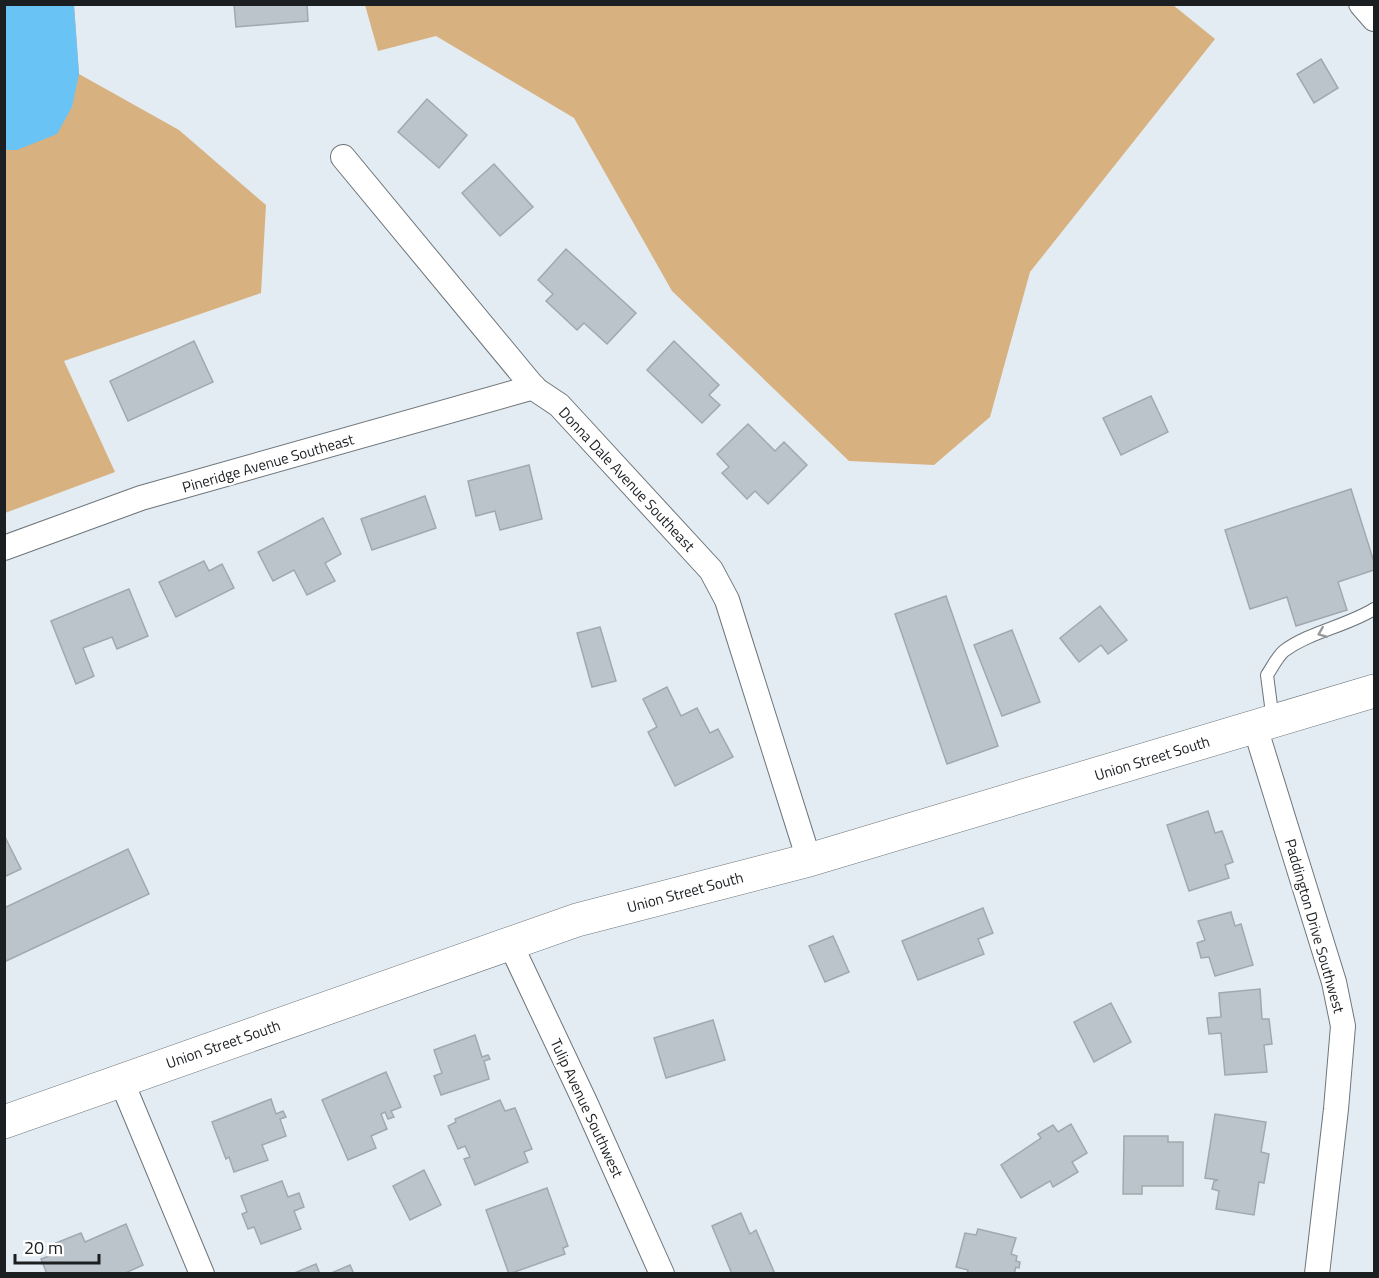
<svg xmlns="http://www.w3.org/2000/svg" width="1379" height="1278" font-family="'Titillium Web',sans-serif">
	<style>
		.green { fill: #d8b181 }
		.water { fill: #69c3f5 }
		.building { fill: #bac4ca; stroke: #a0a9af; stroke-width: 1.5 }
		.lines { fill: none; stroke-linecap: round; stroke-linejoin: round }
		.service-casing { stroke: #6d757a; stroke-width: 14 }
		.minor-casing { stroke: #6d757a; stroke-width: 26 }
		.secondary-casing { stroke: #6d757a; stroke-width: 34 }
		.service { stroke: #fff; stroke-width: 12 }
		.minor { stroke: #fff; stroke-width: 24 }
		.secondary { stroke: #fff; stroke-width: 33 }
		.oneway { stroke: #999a9c }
		.labels { text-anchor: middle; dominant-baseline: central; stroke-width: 5; stroke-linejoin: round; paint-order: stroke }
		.street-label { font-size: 15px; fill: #1c1f22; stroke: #fff }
	</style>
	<rect width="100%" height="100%" fill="#e3ecf2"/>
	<g class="green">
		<polygon points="5,5 74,5 79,74 179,130 266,205 261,293 64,361 115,472 5,513"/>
		<polygon points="1173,5 1215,39 1030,272 990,417 934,465 849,461 672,291 574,118 436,36 378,51 365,5"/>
	</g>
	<polygon class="water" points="4,5 74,5 79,74 72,107 57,134 17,150 5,150"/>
	<g class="building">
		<polygon points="234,4 307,4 308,21 236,27"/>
		<polygon points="1321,59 1338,88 1314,103 1297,74"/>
		<polygon points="427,99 467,135 439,168 398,132"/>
		<polygon points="494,164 533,207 500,236 462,193"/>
		<polygon points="566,249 636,313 607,344 584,323 577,330 546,301 553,294 538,280"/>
		<polygon points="194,341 213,382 128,421 110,381"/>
		<polygon points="674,341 719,385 709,395 720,405 702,423 647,370"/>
		<polygon points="1151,396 1168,432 1121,455 1103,418"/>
		<polygon points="748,424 775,451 784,442 807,465 768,504 755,491 747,499 722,473 729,467 717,454"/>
		<polygon points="529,465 542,519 500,530 495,511 476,516 468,481"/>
		<polygon points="1351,489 1374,562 1374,570 1338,582 1347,610 1296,626 1287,597 1250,609 1225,530"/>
		<polygon points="425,496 436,528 372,550 361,519"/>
		<polygon points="323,518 341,554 325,563 335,581 307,595 294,570 273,581 258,552"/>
		<polygon points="204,561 209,571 222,564 234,588 176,617 159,582"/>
		<polygon points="129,589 148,636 117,649 112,637 83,648 94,676 76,684 51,621"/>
		<polygon points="946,596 998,746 947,764 895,614"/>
		<polygon points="1100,606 1127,640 1108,654 1101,645 1079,662 1060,638"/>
		<polygon points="600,627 616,681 592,687 577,633"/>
		<polygon points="1012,630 1040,702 1002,716 974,645"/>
		<polygon points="667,687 681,716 697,708 710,733 718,729 733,757 675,786 648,732 657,727 643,699"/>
		<polygon points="1208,811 1215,833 1222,831 1233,862 1225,865 1229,878 1189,891 1167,825"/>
		<polygon points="4,835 21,869 4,877"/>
		<polygon points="128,849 149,894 4,962 4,908"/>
		<polygon points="983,908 993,933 978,939 984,954 918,980 902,941"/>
		<polygon points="1231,912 1235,926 1241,924 1253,965 1215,976 1209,957 1201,958 1197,943 1205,940 1198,921"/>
		<polygon points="833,936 849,972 825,982 809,946"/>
		<polygon points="1260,989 1262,1019 1269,1019 1272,1044 1264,1045 1267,1072 1225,1075 1221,1033 1209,1034 1207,1018 1221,1017 1219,993"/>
		<polygon points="1111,1003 1131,1042 1094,1062 1074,1022"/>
		<polygon points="713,1020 725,1060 666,1078 654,1038"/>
		<polygon points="475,1035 482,1057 488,1055 490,1059 484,1061 489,1079 441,1095 434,1076 442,1073 434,1050"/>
		<polygon points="386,1072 401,1107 391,1111 394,1117 388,1119 385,1112 381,1114 387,1129 371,1136 376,1148 348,1160 322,1100"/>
		<polygon points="271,1099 276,1114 283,1111 286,1117 280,1119 286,1136 262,1145 268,1160 234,1172 229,1157 226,1159 212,1122"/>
		<polygon points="500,1100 505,1111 515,1108 532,1149 524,1152 528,1162 475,1185 464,1159 470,1157 465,1146 458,1149 448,1126 456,1122 455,1119"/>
		<polygon points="1215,1114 1266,1122 1261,1152 1269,1154 1264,1183 1259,1182 1254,1215 1216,1209 1219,1191 1212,1189 1214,1181 1218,1180 1205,1178"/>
		<polygon points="1071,1124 1087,1153 1072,1162 1078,1172 1053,1187 1050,1181 1021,1198 1001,1165 1041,1138 1038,1134 1053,1125 1058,1132"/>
		<polygon points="1124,1136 1168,1136 1168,1142 1183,1142 1183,1186 1142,1186 1142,1194 1123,1194"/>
		<polygon points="424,1170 441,1205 410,1220 393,1186"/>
		<polygon points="282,1181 288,1197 299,1193 304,1207 294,1211 301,1229 261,1244 254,1227 248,1229 242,1214 247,1212 241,1196"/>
		<polygon points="547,1188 568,1246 563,1248 565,1254 509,1274 486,1210"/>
		<polygon points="741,1213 750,1234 756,1230 775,1274 732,1274 712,1226"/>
		<polygon points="126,1224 143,1265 123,1274 47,1274 41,1259 60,1252 56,1243 81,1233 85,1242"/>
		<polygon points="978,1229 1016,1238 1011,1254 1017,1256 1016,1261 1020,1262 1019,1268 1016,1267 1014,1274 967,1274 968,1270 956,1267 965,1233 976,1235"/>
		<polygon points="316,1264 320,1274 292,1274"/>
		<polygon points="350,1265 354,1274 329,1274"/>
	</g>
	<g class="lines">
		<defs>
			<path id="service" d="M1273,721L1267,675C1272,668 1277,657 1284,651C1309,632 1347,626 1374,609"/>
			<g id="minor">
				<polyline points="1361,4 1374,19"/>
				<polyline points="343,157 535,389 559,405 711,570 727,600 809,860"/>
				<polyline points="4,548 141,498 534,387"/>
				<polyline points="1255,727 1334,982 1343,1026 1336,1109 1317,1274"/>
				<polyline points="510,943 586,1104 662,1274"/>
				<polyline points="121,1080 202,1274"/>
			</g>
			<polyline id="secondary" points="4,1122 577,920 809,860 1374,691"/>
		</defs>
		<use href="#service" class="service-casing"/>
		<use href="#minor" class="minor-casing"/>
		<use href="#secondary" class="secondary-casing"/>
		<use href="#service" class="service"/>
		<use href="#minor" class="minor"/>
		<use href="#secondary" class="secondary"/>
	</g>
	<defs><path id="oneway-chevron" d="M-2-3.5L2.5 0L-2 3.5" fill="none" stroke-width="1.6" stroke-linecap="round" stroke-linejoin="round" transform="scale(1.5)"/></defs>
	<use class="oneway" href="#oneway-chevron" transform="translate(1322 633) rotate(158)"/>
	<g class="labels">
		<g class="street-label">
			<text transform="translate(268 463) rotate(-16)">Pineridge Avenue Southeast</text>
			<text transform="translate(627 479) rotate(47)">Donna Dale Avenue Southeast</text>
			<text transform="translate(1152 758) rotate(-17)">Union Street South</text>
			<text transform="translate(685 892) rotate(-15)">Union Street South</text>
			<text transform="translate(1315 926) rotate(74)">Paddington Drive Southwest</text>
			<text transform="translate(223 1044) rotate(-19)">Union Street South</text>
			<text transform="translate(587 1108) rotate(65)">Tulip Avenue Southwest</text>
		</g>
	</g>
	<rect width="1379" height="1278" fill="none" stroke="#1c1f22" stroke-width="12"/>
	<path d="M15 1254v9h84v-9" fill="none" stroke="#1c1f22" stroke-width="3"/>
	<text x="24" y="1254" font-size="18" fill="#1c1f22" stroke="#ffffff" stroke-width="4.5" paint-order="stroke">20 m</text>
</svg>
